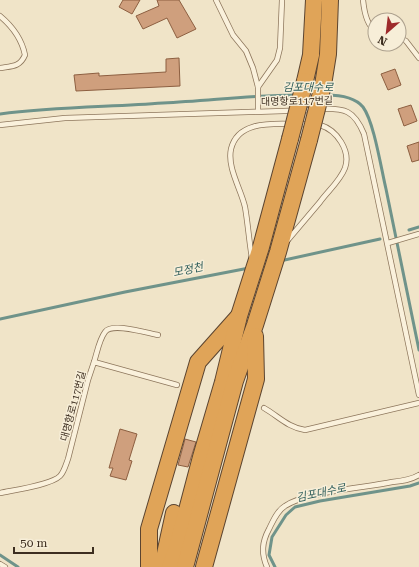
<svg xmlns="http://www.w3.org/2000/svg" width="419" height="567" font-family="'Roboto Serif','Noto Sans KR',serif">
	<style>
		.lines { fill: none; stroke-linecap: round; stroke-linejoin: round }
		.stream { stroke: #6f938a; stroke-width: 3 }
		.building { fill: #cf9f7d; stroke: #8d5f41 }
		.lane-casing { stroke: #8d765c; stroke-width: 6 }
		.highway-casing { stroke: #5b4430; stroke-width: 18 }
		.lane { stroke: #faf1dc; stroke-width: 4.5 }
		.highway { stroke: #e0a458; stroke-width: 16 }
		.highway-bridge-casing { stroke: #5b4430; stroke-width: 18; stroke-linecap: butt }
		.highway-bridge { stroke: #e0a458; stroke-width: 16 }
		.labels { text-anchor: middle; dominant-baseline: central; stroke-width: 3; stroke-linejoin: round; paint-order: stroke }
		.street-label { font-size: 10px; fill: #3d2e20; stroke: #f7eed8 }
		.water-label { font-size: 11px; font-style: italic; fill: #2f5d5a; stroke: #f7eed8 }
	</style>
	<rect width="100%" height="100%" fill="#f0e4c8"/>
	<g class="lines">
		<g class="stream">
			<path d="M326,95C338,95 354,96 363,107C374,122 381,168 386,189C397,243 408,297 419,350"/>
			<path d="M0,114C54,107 109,107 163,103C208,101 252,95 297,95"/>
			<polyline points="409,230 419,227"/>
			<polyline points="280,261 380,239"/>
			<polyline points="0,319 125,292 249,268"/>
			<polyline points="0,555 18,567"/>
			<polyline points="275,567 269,555 272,537 286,515 295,507 320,501 410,486 419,483"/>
		</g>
	</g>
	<g class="building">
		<polygon points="123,0 140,0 132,14 119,7"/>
		<polygon points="157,0 179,0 196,29 177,38 167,18 143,29 136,16 159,6"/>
		<polygon points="179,58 180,86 76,91 74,75 99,73 99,76 166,72 166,59"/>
		<polygon points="395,69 401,85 388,90 381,74"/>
		<polygon points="411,105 417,121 404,126 398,109"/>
		<polygon points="419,142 419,160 412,162 407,146"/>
		<polygon points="120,429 137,434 129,460 132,461 126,480 110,476 113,468 109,468"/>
		<polygon points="185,439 196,442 188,467 178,465"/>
	</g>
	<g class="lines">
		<defs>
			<g id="lane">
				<polyline points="216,0 233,35 246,51 253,68 258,87"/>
				<path d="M363,0C364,10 366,25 375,30"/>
				<path d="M0,16C12,26 22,40 25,55C20,67 12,66 0,68"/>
				<polyline points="399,37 406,41 419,58"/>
				<path d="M320,109C345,108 354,110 364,134L419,395"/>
				<polyline points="258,111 258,87 277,60 280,48 282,0"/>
				<polyline points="0,125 65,118 313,110"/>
				<polyline points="388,243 419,234"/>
				<path d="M252,258C249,241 248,224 245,207C241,189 227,168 231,149C238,120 273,124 296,124C303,125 313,123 320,125C337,130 351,151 345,168C340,181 328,191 320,202C309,215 298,228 287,241"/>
				<path d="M94,362C97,353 99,340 105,332C112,322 147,333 158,335"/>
				<path d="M264,408C278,416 289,428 305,430L419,403"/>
				<path d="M0,493C14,490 51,485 60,476C64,472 66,464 68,459L88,380L94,362L177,385"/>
				<polyline points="0,564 5,567"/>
				<path d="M267,567C261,553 262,542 269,529C273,521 277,511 285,506C307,491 364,488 392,482C402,481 411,480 419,475"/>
			</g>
			<g id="highway">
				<polyline points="305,81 311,55 314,0"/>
				<polyline points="323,85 328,54 330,0"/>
				<polyline points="163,563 174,513"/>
				<polyline points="149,567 149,529 198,362 238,317"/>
				<polyline points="170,567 177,548 201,457 223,382 239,316 261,247 290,139"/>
				<polyline points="185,567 235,381 255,325 278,252 309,140"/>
				<polyline points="204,567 256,379 255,336"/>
			</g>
		</defs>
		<use href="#lane" class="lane-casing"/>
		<use href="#highway" class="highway-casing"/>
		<use href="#lane" class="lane"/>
		<use href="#highway" class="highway"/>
		<defs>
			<g id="highway-bridge">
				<polyline points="290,139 305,81"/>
				<polyline points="309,140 323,85"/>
			</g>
		</defs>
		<use href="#highway-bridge" class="highway-bridge-casing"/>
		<use href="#highway-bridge" class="highway-bridge"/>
	</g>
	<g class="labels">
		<g class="street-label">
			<text transform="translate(297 101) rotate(-1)">대명항로117번길</text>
			<text transform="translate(73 406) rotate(-75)">대명항로117번길</text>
		</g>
		<g class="water-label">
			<text x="308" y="87">김포대수로</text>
			<text transform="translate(188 270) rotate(-12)">모정천</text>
			<text transform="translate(321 493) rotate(-12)">김포대수로</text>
		</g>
	</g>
	<g transform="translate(387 32) rotate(208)"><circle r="19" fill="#f7eed8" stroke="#ada18e"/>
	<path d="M0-3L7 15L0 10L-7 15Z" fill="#9e2a2b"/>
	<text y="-6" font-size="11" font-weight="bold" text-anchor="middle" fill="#3d2e20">N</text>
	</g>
	<path d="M14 547v6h79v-6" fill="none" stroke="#3d2e20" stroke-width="2"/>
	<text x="20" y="547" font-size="12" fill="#3d2e20" stroke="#f7eed8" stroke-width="3" paint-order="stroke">50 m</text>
</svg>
